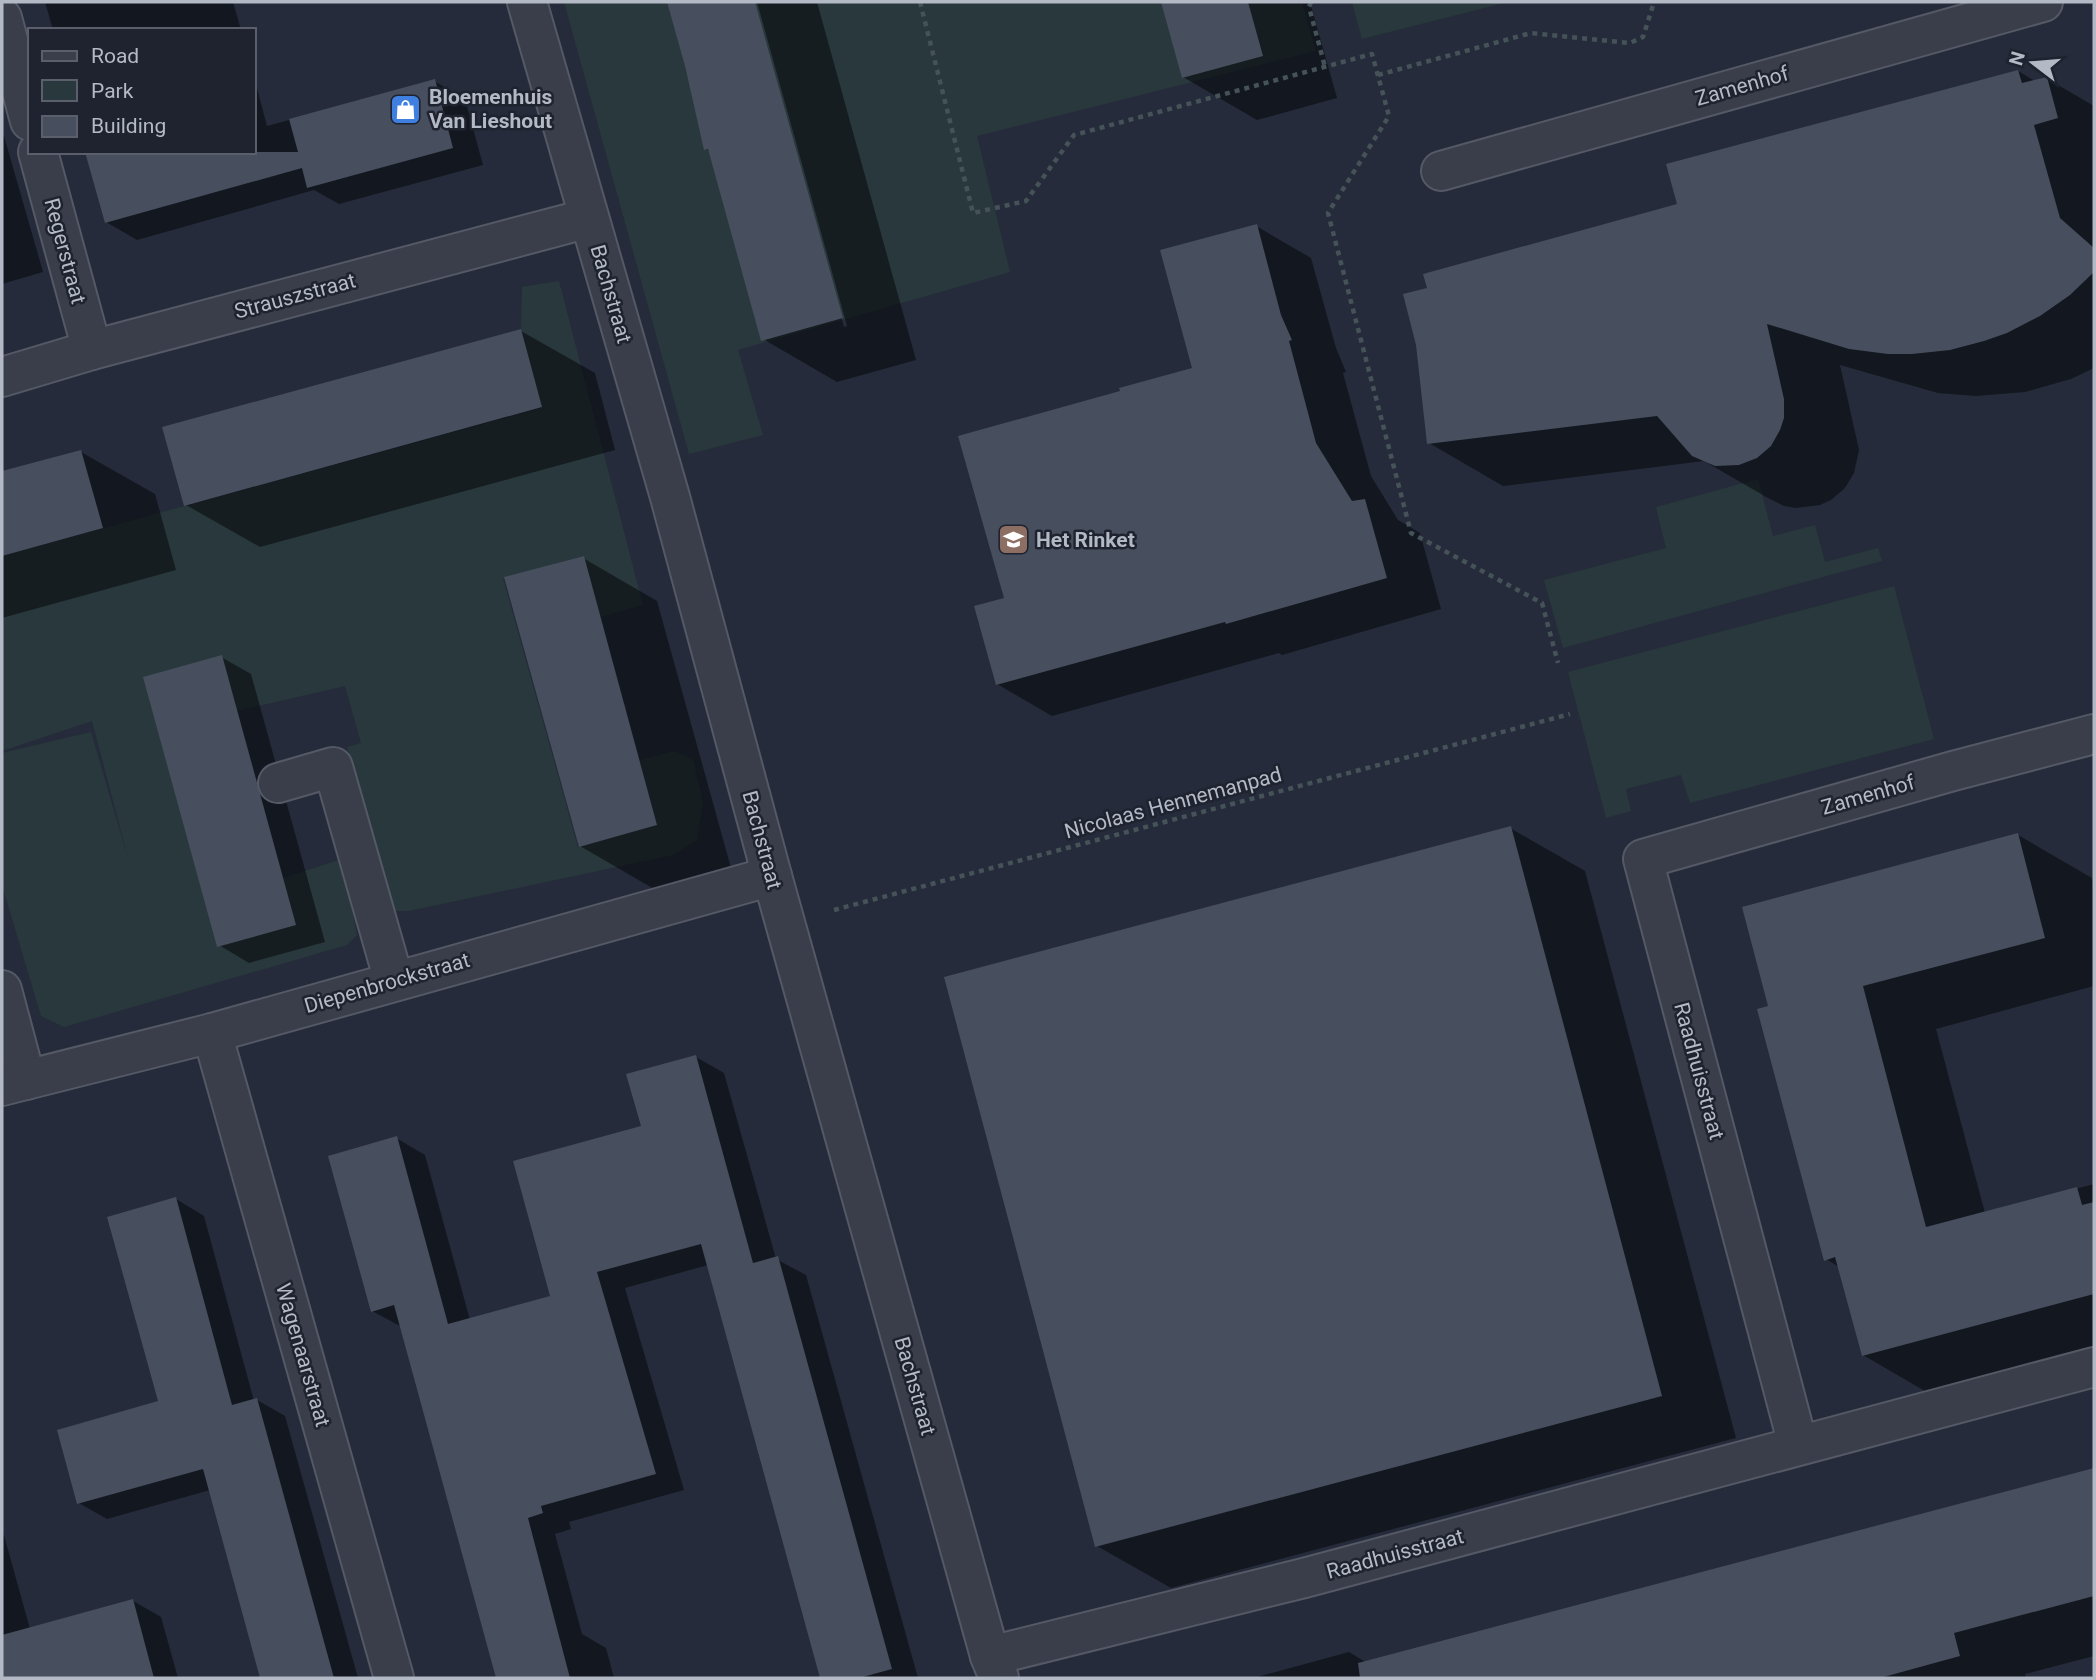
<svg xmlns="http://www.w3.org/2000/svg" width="2096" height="1680" font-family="Roboto,sans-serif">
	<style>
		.green { fill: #28383c }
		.shadow { fill: #0007 }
		.building { fill: #474e5e }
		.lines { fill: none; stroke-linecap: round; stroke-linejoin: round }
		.minor-casing { stroke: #545965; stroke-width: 42 }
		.path { stroke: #455358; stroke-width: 4.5; stroke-dasharray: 5 5; stroke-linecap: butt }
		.minor { stroke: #393e4a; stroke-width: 38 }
		.labels { text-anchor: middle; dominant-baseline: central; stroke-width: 5; stroke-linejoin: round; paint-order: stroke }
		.street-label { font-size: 21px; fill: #b4b9c6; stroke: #1e232f }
		.poi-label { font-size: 21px; font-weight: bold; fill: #b4b9c6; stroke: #1e232f; text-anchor: start }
	</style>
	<rect width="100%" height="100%" fill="#252b3a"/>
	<g class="green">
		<polygon points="564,2 1302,2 1316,51 977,136 1010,272 738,350 763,435 689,454"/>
		<polygon points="1352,2 1508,2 1362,39"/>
		<polygon points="559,281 643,605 600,617 583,556 503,578 578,847 657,825 640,760 674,751 693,759 703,803 697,840 673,855 409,911 392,911 347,747 361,743 345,686 237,711 144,677 217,946 296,925 283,878 339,860 348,888 357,935 347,945 64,1027 41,1016 2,885 2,753 91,732 128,858 92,721 2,751 2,556 542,408 521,329 522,287"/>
		<polygon points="1758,479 1773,536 1815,525 1825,562 1878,548 1882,561 1563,648 1544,580 1666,548 1656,507"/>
		<polygon points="1894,586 1934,739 1690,803 1681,775 1626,789 1631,811 1606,818 1568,672"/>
	</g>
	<g class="shadow">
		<polygon points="45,2 233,2 241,30 53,30"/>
		<polygon points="669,2 753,2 844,327 847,326 757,2 817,2 916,360 837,382 763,339 711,152 706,149 687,65"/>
		<polygon points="1163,2 1310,2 1337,98 1257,120 1183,77"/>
		<polygon points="2018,71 2035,81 2046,78 2094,106 2094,368 2071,379 2025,392 1976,396 1938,393 1840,365 1859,450 1854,473 1845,488 1831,500 1820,505 1796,508 1784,506 1768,498 1704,461 1503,486 1429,443 1679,206"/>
		<polygon points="254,77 267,126 434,81 465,99 483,165 339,204 314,190 137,240 106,222 254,152"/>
		<polygon points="2,135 4,136 43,272 2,284"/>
		<polygon points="1256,226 1311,258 1336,348 1346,372 1343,373 1371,476 1398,520 1420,533 1441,609 1282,655 1279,653 1052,716 997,684 1006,599 1195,370"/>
		<polygon points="521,331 595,373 615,450 260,547 186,505"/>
		<polygon points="81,452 155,494 176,570 2,618 2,473"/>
		<polygon points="583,558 657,601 731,868 654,889 580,846"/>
		<polygon points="221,657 251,674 325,942 249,963 219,945"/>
		<polygon points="1510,828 1585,871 1736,1438 1171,1588 1097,1546"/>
		<polygon points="2018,835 2092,878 2094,888 2094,986 1936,1029 1985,1213 2094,1184 2094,1356 1937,1398 1863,1355 1839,1267 1826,1259 1770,1007"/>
		<polygon points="696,1057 724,1073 776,1259 806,1275 918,1678 822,1678 708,1265 625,1288 684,1490 569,1522 571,1529 555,1534 582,1634 606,1648 614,1678 499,1678 402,1327 372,1311 396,1138 425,1155 470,1320 553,1297 643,1127"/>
		<polygon points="176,1199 204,1216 254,1401 257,1400 285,1416 358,1678 262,1678 210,1490 107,1519 79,1503 160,1402"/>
		<polygon points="2094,1470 2094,1656 2025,1674 2026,1678 1253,1678 1349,1652 1367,1663"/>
		<polygon points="2,1528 30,1629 133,1601 161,1617 178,1678 2,1678"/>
	</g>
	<g class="building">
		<polygon points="667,2 755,2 843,318 761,341 708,149 704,150 685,66"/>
		<polygon points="1161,2 1248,2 1263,56 1182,78"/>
		<polygon points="2018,70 2022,83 2047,77 2058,118 2034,125 2060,218 2094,248 2094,272 2070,295 2040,316 2007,333 1984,341 1950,350 1912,354 1888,354 1849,349 1767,324 1784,399 1784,418 1780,430 1771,446 1757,458 1739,465 1715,466 1692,456 1657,416 1427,444 1416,345 1403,294 1427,288 1423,274 1677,204 1666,164"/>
		<polygon points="435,79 453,148 307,188 302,168 105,223 85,152 298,152 289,119"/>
		<polygon points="1257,224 1281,315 1292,340 1289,341 1316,443 1352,501 1365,499 1387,578 1226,624 1225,622 996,685 974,606 1004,598 958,436 1120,391 1119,388 1192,368 1160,250"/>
		<polygon points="521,329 542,407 184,506 162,427"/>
		<polygon points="81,450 103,528 2,556 2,471"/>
		<polygon points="584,556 657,825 579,847 504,577"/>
		<polygon points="222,655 296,925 217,947 143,677"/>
		<polygon points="1511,826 1662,1396 1095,1547 944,977"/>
		<polygon points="2018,833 2045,938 1863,986 1926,1227 2077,1187 2082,1205 2094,1202 2094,1294 1862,1356 1835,1257 1824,1261 1757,1009 1768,1006 1742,907"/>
		<polygon points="696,1055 753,1263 778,1256 892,1669 859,1678 820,1678 701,1244 597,1272 656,1474 541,1506 543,1513 528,1518 570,1678 496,1678 394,1305 371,1312 328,1156 397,1136 448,1324 550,1296 513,1161 641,1126 626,1074"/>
		<polygon points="176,1197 232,1405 257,1398 334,1678 260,1678 203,1469 77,1504 57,1430 158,1401 107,1217"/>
		<polygon points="2094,1468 2094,1596 1954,1633 1960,1656 1880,1678 1360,1678 1358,1663"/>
		<polygon points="133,1599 154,1678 2,1678 2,1635"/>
	</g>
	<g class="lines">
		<defs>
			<g id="minor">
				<polyline points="527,2 670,497 772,876 990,1656 999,1678"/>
				<polyline points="2,18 30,121"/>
				<polyline points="38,152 92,350"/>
				<polyline points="1441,171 2043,2"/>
				<polyline points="2,377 92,350 589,218"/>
				<polyline points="278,783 333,767 394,981"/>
				<polyline points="2,990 26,1080"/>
				<polyline points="212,1033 394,1678"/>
				<polyline points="2,1086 212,1033 772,876"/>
				<polyline points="1798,1445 1643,859 1953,771 2094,734"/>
				<polyline points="990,1656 1304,1578 2094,1367"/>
			</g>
		</defs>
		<use href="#minor" class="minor-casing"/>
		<g class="path">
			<polyline points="920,2 973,213 1026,201 1074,135 1372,54 1389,116 1328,213 1411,533 1542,603 1558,663"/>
			<polyline points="1311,2 1309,7 1325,67"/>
			<polyline points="1378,75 1531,33 1630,43 1643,37 1654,2"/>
			<polyline points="834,910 1570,714"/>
		</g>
		<use href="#minor" class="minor"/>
	</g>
	<defs>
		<symbol id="shop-square" viewBox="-11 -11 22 22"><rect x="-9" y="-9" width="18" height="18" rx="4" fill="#3f7fe0" stroke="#1e232f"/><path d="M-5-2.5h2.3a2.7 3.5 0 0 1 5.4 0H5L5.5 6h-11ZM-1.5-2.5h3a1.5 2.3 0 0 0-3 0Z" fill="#fff"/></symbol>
		<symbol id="school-square" viewBox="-11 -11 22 22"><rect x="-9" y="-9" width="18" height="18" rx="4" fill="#8d6e63" stroke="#1e232f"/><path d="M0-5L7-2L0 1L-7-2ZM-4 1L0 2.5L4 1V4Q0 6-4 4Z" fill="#fff"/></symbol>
	</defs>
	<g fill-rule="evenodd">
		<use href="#shop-square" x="388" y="92" width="35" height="35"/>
		<use href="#school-square" x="996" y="522" width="35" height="35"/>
	</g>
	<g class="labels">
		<g class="street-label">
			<text transform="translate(1742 86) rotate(-16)">Zamenhof</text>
			<text transform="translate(65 251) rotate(75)">Regerstraat</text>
			<text transform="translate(611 294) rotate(74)">Bachstraat</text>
			<text transform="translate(295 296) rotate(-15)">Strauszstraat</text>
			<text transform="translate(1868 795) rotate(-16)">Zamenhof</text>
			<text transform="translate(1173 803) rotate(-15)">Nicolaas Hennemanpad</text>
			<text transform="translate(762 840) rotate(75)">Bachstraat</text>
			<text transform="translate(387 983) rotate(-16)">Diepenbrockstraat</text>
			<text transform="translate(1699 1071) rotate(75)">Raadhuisstraat</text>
			<text transform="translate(303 1355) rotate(74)">Wagenaarstraat</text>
			<text transform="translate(915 1386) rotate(74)">Bachstraat</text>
			<text transform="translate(1395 1554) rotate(-15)">Raadhuisstraat</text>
		</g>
		<g class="poi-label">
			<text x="429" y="97">Bloemenhuis<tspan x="429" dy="24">Van Lieshout</tspan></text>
			<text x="1036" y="540">Het Rinket</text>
		</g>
	</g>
	<rect width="2096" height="1680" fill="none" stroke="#b4b9c6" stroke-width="7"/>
	<rect x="28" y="28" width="228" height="126" fill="#1e232f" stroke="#5a5f6b" stroke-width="2"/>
	<rect x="42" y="51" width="35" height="10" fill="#393e4a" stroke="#5a5f6b" stroke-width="2"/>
	<text x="91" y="63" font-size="21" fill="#b4b9c6">Road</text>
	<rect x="42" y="80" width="35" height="21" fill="#28383c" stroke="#5a5f6b" stroke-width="2"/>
	<text x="91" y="98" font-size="21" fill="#b4b9c6">Park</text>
	<rect x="42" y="116" width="35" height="21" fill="#474e5e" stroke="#5a5f6b" stroke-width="2"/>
	<text x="91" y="133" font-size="21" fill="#b4b9c6">Building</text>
	<g transform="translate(2033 63) rotate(286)" stroke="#1e232f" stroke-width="5" paint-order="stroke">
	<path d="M0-5L12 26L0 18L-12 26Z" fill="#b4b9c6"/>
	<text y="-10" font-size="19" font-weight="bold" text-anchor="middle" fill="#b4b9c6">N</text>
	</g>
</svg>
